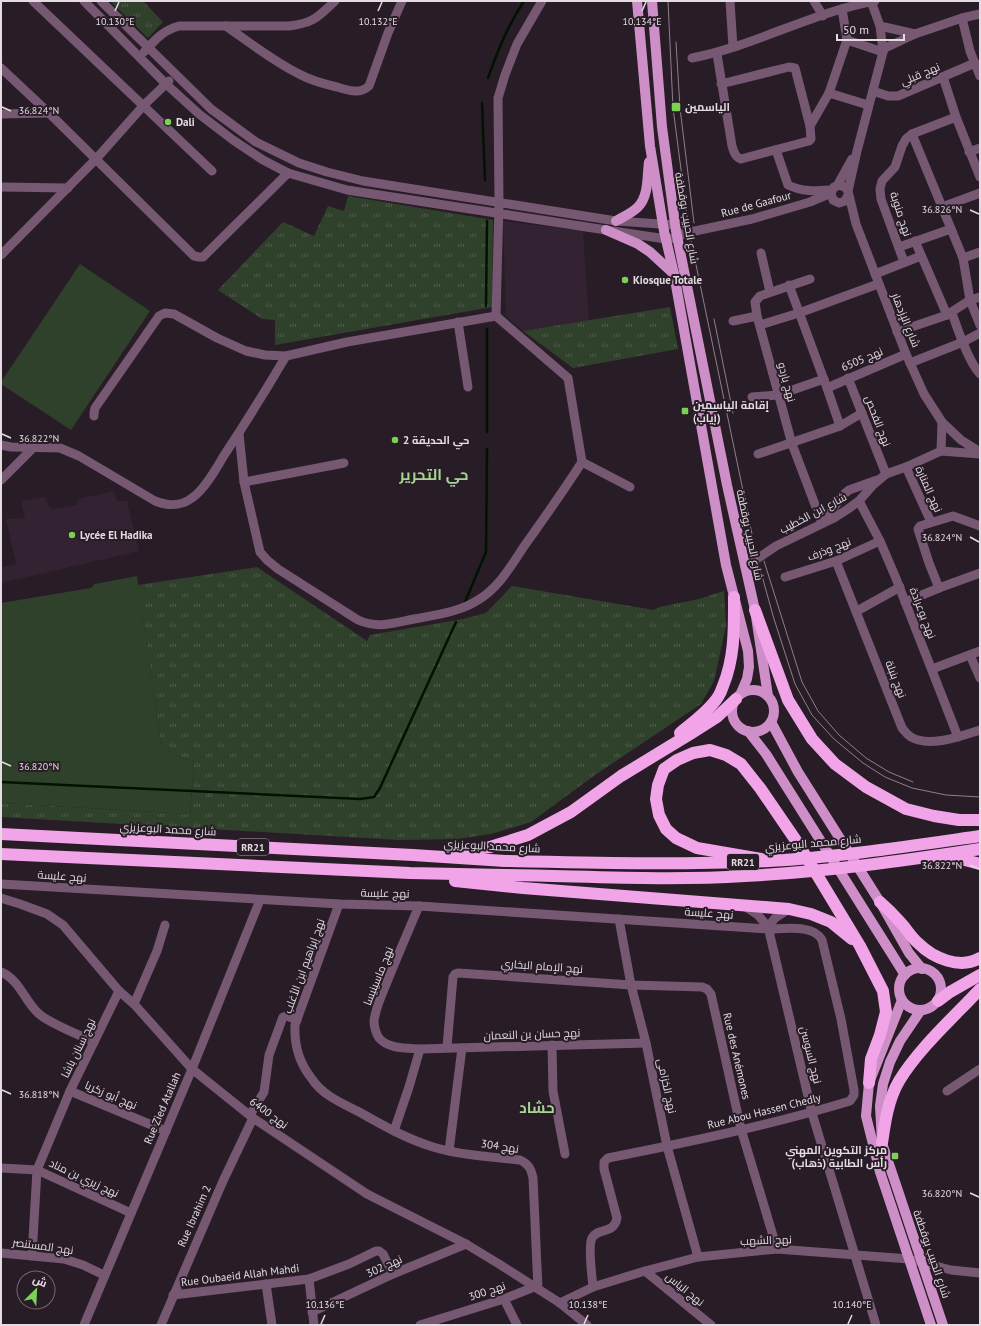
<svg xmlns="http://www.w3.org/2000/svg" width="981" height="1326" font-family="'PT Sans',Cairo,sans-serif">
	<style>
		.built { fill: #332231 }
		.grass { fill: url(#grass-tufts) }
		.pitch { fill: #30412b }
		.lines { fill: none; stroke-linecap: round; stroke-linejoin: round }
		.stream { stroke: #001300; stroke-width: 2.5 }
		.minor { stroke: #765873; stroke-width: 9 }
		.major { stroke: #ce8ec7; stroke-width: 10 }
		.highway { stroke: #f1a4e8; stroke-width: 12 }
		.tram { stroke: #8b818a; stroke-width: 1 }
		.highway-bridge { stroke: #f1a4e8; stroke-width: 12 }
		.ticks { fill: none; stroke: #e4dbe3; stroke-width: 1.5 }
		.poi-dot { fill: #7ad157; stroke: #281c26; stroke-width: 1.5 }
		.labels { text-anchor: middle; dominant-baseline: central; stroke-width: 4; stroke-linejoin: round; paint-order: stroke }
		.shield { fill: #281c26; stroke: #aca2aa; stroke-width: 1 }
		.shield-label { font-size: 10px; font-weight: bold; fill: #e4dbe3 }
		.street-label { font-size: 11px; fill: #e4dbe3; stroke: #281c26 }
		.poi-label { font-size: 11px; font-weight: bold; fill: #e4dbe3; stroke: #281c26; text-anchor: start }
		.district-label { font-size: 15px; font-weight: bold; fill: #a6d595; stroke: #281c26 }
		.ticks-label { font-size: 10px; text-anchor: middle; fill: #e4dbe3; stroke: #281c26; stroke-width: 4; stroke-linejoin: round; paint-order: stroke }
	</style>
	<defs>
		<pattern id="grass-tufts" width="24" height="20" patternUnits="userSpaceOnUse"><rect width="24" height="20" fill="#30412b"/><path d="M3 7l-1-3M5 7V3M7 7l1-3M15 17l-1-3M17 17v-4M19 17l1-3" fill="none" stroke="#4e5c4a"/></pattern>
	</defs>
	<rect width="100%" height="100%" fill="#281c26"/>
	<g class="built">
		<polygon points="503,221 583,231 589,321 523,331 506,316"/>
		<polygon points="114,491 117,501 127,501 139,551 1,583 1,567 16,564 6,519 25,518 21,501 44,497 51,509 76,505 78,499"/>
	</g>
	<g class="grass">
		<polygon points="110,1 143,1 163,22 148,38"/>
		<polygon points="348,196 493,220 492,307 275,345 275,320 262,319 218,290 283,222 314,236 328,206 344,211"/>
		<polygon points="670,307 678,349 573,368 523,331"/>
		<polygon points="257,567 367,641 370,635 463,619 486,613 512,586 654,610 659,607 699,599 724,591 726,626 714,681 701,704 595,775 531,822 491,834 457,839 399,840 1,817 1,803 190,814 194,762 177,756 161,746 138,585"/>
	</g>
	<g class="pitch">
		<polygon points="80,264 150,311 71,430 1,384 1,382"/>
		<polygon points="137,576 161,746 177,756 194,762 190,814 1,803 1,603 91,588 95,584"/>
	</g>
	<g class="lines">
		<g class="stream">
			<path d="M488,78C498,50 507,27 524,1"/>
			<polyline points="482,103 485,180"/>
			<polyline points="486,306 487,221"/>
			<polyline points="487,432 487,329"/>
			<polyline points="465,602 486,552 487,449"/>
			<polyline points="1,782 360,799 374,797 380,788 456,622"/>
		</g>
		<g class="minor">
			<polyline points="33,1 212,171"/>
			<polyline points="84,1 166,84 199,114 233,140 263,160 288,173 347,190 606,230 666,239 678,238 686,231"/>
			<polyline points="101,1 211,109 256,142 299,163 327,172 363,181 616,221 675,225 681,229"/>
			<polyline points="730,1 733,47"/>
			<polyline points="814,1 823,16"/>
			<polyline points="962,18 970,51 980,76"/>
			<path d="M226,26C250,43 273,61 299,74C310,80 324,84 337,87C348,90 359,95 369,86L388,33L402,1"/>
			<polyline points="880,26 915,34"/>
			<polyline points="847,40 883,52"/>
			<polyline points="883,49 915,34 962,18 980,14"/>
			<path d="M144,52C156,39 162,31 179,26H289C314,23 318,17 335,1"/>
			<path d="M717,54L732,146C734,152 735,157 741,159L809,141L811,139L810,126L795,68L789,67L721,84"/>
			<path d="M692,58C755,46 812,12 875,1"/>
			<polyline points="1,68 49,113 194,256 199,257 203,257 288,173"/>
			<polyline points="943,77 956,117 980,177"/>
			<polyline points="873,91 888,96 898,96 975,63"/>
			<polyline points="829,93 868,105"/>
			<polyline points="1,114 49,113"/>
			<polyline points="810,126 829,93 847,40 842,9"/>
			<polyline points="912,134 963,258 970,300 980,325"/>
			<path d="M776,150L788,185C803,192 815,191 830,190"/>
			<polyline points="969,152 980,148"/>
			<polyline points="837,186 852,159"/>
			<polyline points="1,187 68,188"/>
			<polyline points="848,191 857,151 883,52 880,26 871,1"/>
			<polyline points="848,195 845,201 839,203 833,200 831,193 834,187 840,185 846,188 848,191 856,224 906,354 924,394 942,422 961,440 980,452"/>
			<polyline points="942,207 980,193"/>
			<polyline points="686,231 695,231 752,219 810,202 831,193"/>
			<polyline points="915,241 947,315"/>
			<polyline points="899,247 951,229"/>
			<polyline points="761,253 770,292"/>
			<polyline points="1,255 96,159 144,105 169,81"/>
			<polyline points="963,258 980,252"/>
			<polyline points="904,262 881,199 880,189 882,181 895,167 902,146 906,139 912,134 956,117"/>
			<polyline points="875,274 921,256"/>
			<polyline points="810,279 760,296 755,302 757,316 792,444 822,523"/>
			<polyline points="789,285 827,388 840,426"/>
			<path d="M952,313C958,330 968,361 980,374"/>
			<polyline points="496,316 499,203 498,98 505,75 517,44 542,1"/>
			<polyline points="733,321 757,316"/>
			<polyline points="458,322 468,387"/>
			<polyline points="760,325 799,313 878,284"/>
			<polyline points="897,332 947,315 970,300 980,297"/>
			<polyline points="910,363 963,342 980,333"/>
			<polyline points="848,378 886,474"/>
			<polyline points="827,388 906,354"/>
			<polyline points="752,397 778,395 824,379"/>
			<polyline points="94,416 94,413 95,408 159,316 165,313 174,314 217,338 246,351 265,355 286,356 347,342 496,316"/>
			<path d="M239,434L244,482L260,552L267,560L278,569L358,620C378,629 394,623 414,619C435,615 460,612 478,600C499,588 512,564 525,545C545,517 564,490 582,462L568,378L496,316"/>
			<path d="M1,445L11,447L60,448L79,456L155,501C168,506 180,507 192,498C204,490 216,469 223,457C245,424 266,390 286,356"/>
			<polyline points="941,451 942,422"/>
			<polyline points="758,454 840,426 862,413"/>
			<polyline points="582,462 630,487"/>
			<polyline points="906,467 931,522"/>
			<polyline points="1,480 34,447"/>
			<polyline points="244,482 344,463"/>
			<polyline points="859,501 880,541 895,576 958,737"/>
			<polyline points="823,522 843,495 849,490 877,480"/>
			<path d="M836,561L902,728C905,731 907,735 911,737C929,748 961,736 980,730"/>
			<polyline points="745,567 776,546 834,518 848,509 859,501 873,485 886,474 906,467 941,451 980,454"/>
			<polyline points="785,577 836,561 880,541"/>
			<polyline points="939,588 929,563 918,529 920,526 953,516 980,526"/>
			<polyline points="905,602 939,588 980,573"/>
			<polyline points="857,611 900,587"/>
			<polyline points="970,655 980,678"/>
			<polyline points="932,669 980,651"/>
			<path d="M1,884L339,904L419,906L768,929C784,929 814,924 822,940L841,1019L854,1090V1095L850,1101C771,1125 689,1142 608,1158L604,1162V1169L617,1218C614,1235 598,1227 592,1238C588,1245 592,1278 593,1287"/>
			<polyline points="1,898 20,904 47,914 63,925 119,991 134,1004 192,1069 253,1118 367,1194 466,1244 499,1264 560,1303 587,1325"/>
			<path d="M339,904L295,1025C294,1045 300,1064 312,1079C323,1096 344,1104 361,1113C384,1126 407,1139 433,1147C458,1155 493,1157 520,1160C529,1164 531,1169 533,1178L538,1289"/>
			<path d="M419,906C409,929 399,953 389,977C384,991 376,1005 374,1021C374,1026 376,1034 379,1038C388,1049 407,1048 420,1049L646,1043"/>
			<polyline points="746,907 758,915 768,927 812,1113 876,1325"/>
			<polyline points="619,919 631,985 646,1043 667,1146 698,1257"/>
			<polyline points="768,927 775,918 789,909"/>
			<path d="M1,972C20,980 24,1000 38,1013C48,1023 80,1035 94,1042"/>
			<polyline points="134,1004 157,951 165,925"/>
			<polyline points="552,1045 553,1091 565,1154"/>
			<polyline points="447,1047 453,977 455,974 458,973 631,985 702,987 707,989 711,994 741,1129 777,1249"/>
			<polyline points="70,1091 166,1131"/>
			<polyline points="947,1091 980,1069"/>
			<polyline points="250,1115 264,1092 269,1055 283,1017 287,1016 297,1020"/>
			<polyline points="394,1131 409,1087 420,1049"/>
			<polyline points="449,1151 462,1048"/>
			<polyline points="1,1168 37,1170 131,1213"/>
			<polyline points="1,1253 64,1259 83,1265 104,1275"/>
			<polyline points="32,1256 37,1170 70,1091 119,991"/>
			<polyline points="645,1271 711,1325"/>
			<polyline points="309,1279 314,1325"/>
			<polyline points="266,1284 272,1325"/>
			<polyline points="173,1295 309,1279 349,1264 376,1251 379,1251 383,1254 393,1274"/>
			<polyline points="504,1299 517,1325"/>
			<polyline points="560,1303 593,1287 645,1271 698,1257 777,1249 909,1259 951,1270 980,1273"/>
			<polyline points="312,1312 393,1274 466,1244"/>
			<polyline points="84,1325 192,1069 260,900"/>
			<polyline points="161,1325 223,1181 253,1118"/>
			<polyline points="420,1325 504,1299 534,1287"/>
		</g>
		<g class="major">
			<polyline points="637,1 650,146 664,231 674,274 726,565 748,651 749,667 747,679 741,693"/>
			<polyline points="652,1 662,127 676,231 727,485 755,610 768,696"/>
			<path d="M616,221C623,217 632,213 638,207C649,196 647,176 649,162"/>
			<polyline points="606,230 638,244 650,252 674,274"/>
			<circle cx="753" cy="711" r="21"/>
			<polyline points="771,722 798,772 880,902 909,953 922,969"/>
			<polyline points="748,731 766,754 905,975"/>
			<circle cx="920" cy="989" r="21"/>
			<polyline points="902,1000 869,1083 866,1116 880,1172 931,1325"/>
			<polyline points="921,1010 900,1041 890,1062 883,1084 880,1106 882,1143 943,1325"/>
		</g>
		<g class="highway">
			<polyline points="755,610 788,700 812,739 835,764 866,787 906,809 934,816 959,820 980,820"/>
			<path d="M680,733C693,722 709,711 718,697C720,694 722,689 723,686C735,657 734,628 734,597"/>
			<polyline points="1,834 413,855 505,861"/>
			<polyline points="452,852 490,847 528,835 571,812 621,776 690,734 717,717 736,699"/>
			<polyline points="1,854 410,873 505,875"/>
			<polyline points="942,858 961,859 980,864"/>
			<polyline points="761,859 697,848 676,838 666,829 659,815 656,799 658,785 664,769 677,760 693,753 710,750 726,755 741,764 760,788 799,845 860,946 883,991 886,1012 880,1035 871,1059 869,1083"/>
			<polyline points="455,881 523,888 789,909 811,914 831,922 852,939"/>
			<path d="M880,902C887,908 894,915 900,922C906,928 911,937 918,943C933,958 960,970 980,958"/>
			<polyline points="938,1001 950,992 980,975"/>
			<path d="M882,1143C885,1122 888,1100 899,1081C919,1048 954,1017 980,989"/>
		</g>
		<g class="tram">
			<polyline points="668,1 673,108 689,231 757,558 774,619 795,684 812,715 834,739 863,763 885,777 912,788 946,795 980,797"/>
			<polyline points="676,42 680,108 694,223"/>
			<polyline points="714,319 733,413"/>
			<polyline points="764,561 802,682 818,711 839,735 866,758 889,772 913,782"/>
		</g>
		<g class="highway-bridge">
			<path d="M505,861C593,863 681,865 769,861C839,857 910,846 980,836"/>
			<path d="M505,875C585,876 665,881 745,876C824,872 902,861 980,849"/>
		</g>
	</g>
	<path class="ticks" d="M115,11L119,2M378,11L382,2M642,11L646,2M2,107L11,111M970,210L979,214M2,434L11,438M970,537L979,542M2,762L11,766M970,865L979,869M2,1090L11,1094M970,1193L979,1197M321,1324L325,1315M584,1324L588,1315M848,1324L852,1315"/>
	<g class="poi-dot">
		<rect x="671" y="102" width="10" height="10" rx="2"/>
		<circle cx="168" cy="122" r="4"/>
		<circle cx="625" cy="280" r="4"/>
		<rect x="681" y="407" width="8" height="8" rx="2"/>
		<circle cx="395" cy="440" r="4"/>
		<circle cx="72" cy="535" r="4"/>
		<rect x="891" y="1152" width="8" height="8" rx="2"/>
	</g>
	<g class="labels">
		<g class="shield">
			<rect x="237" y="839" width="32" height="16" rx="3"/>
			<rect x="727" y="854" width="32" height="16" rx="3"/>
		</g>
		<g class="shield-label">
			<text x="253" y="847">RR21</text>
			<text x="743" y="862">RR21</text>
		</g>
		<g class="street-label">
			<text transform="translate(920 74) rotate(-23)">نهج قبلي</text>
			<text transform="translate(756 204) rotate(-15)">Rue de Gaafour</text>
			<text transform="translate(901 214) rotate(72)">نهج منوبة</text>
			<text transform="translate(687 218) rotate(80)">شارع الحبيب بوقطفة</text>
			<text transform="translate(906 320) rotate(68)">شارع الإزدهار</text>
			<text transform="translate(862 359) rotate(-23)">نهج 6505</text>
			<text transform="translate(787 382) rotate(75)">نهج باردو</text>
			<text transform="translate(878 421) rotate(69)">نهج الفحص</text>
			<text transform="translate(929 489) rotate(66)">نهج المنارة</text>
			<text transform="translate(813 513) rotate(-28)">شارع ابن الخطيب</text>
			<text transform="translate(750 535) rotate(78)">شارع الحبيب بوقطفة</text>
			<text transform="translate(829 549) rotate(-21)">نهج وذرف</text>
			<text transform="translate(923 613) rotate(69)">نهج بوعرادة</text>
			<text transform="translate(896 679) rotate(69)">نهج بنبلة</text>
			<text transform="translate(168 829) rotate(3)">شارع محمد البوعزيزي</text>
			<text transform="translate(813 843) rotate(-5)">شارع محمد البوعزيزي</text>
			<text transform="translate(492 846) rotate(3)">شارع محمد البوعزيزي</text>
			<text transform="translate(62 876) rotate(4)">نهج عليسة</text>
			<text transform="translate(385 893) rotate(1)">نهج عليسة</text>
			<text transform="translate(709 913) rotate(4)">نهج عليسة</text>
			<text transform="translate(304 966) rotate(-70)">نهج إبراهيم ابن الأغلب</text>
			<text transform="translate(542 966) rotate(4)">نهج الإمام البخاري</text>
			<text transform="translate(378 976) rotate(-68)">نهج ماسينيسا</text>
			<text transform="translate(532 1034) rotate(-2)">نهج حسان بن النعمان</text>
			<text transform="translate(78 1048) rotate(-64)">نهج سنان باشا</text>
			<text transform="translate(811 1055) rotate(76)">نهج السوسن</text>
			<text transform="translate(737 1056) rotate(77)">Rue des Anémones</text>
			<text transform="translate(667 1086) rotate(78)">نهج الخزامى</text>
			<text transform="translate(111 1095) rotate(23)">نهج أبو زكريا</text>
			<text transform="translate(162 1108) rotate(-67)">Rue Zied Atallah</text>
			<text transform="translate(764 1111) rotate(-14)">Rue Abou Hassen Chedly</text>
			<text transform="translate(269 1113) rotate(36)">نهج 6400</text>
			<text transform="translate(500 1146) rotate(9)">نهج 304</text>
			<text transform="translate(84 1178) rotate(25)">نهج زيري بن مناد</text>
			<text transform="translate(194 1216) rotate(-66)">Rue Ibrahim 2</text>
			<text transform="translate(766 1240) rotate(-2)">نهج الشهب</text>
			<text transform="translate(43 1246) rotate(8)">نهج المستنصر</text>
			<text transform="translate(932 1254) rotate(71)">شارع الحبيب بوقطفة</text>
			<text transform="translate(384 1266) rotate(-24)">نهج 302</text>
			<text transform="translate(240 1275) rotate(-7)">Rue Oubaeid Allah Mahdi</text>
			<text transform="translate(685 1289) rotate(39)">نهج الياس</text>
			<text transform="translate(487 1291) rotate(-18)">نهج 300</text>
		</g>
		<g class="poi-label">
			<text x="685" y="107">الياسمين</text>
			<text x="176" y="122">Dali</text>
			<text x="633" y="280">Kiosque Totale</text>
			<text x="693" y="405">إقامة الياسمين<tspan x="693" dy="13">(إياب)</tspan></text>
			<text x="403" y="440">حي الحديقة 2</text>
			<text x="80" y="535">Lycée El Hadika</text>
			<text x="887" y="1150" text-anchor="end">مركز التكوين المهني<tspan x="887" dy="13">رأس الطابية (ذهاب)</tspan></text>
		</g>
		<g class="district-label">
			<text x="434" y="474">حي التحرير</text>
			<text x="537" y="1107">حشاد</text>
		</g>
	</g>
	<g class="ticks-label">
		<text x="378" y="25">10.132°E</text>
		<text x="115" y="25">10.130°E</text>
		<text x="642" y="25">10.134°E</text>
		<text x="39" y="114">36.824°N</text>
		<text x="942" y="213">36.826°N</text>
		<text x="39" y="442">36.822°N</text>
		<text x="942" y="541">36.824°N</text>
		<text x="39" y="770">36.820°N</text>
		<text x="942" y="869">36.822°N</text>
		<text x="39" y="1098">36.818°N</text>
		<text x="942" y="1197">36.820°N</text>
		<text x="325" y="1308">10.136°E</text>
		<text x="588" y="1308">10.138°E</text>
		<text x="852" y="1308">10.140°E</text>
	</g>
	<rect width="981" height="1326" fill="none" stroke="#e4dbe3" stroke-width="4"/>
	<g transform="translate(36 1290) rotate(24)"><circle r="19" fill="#281c26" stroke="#736872"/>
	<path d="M0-3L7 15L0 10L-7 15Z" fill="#7ad157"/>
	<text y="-6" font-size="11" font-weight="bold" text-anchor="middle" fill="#e4dbe3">ش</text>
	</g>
	<path d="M837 34v6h67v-6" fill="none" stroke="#e4dbe3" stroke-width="2"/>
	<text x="843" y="34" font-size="12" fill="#e4dbe3" stroke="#281c26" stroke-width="3" paint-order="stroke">50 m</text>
</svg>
